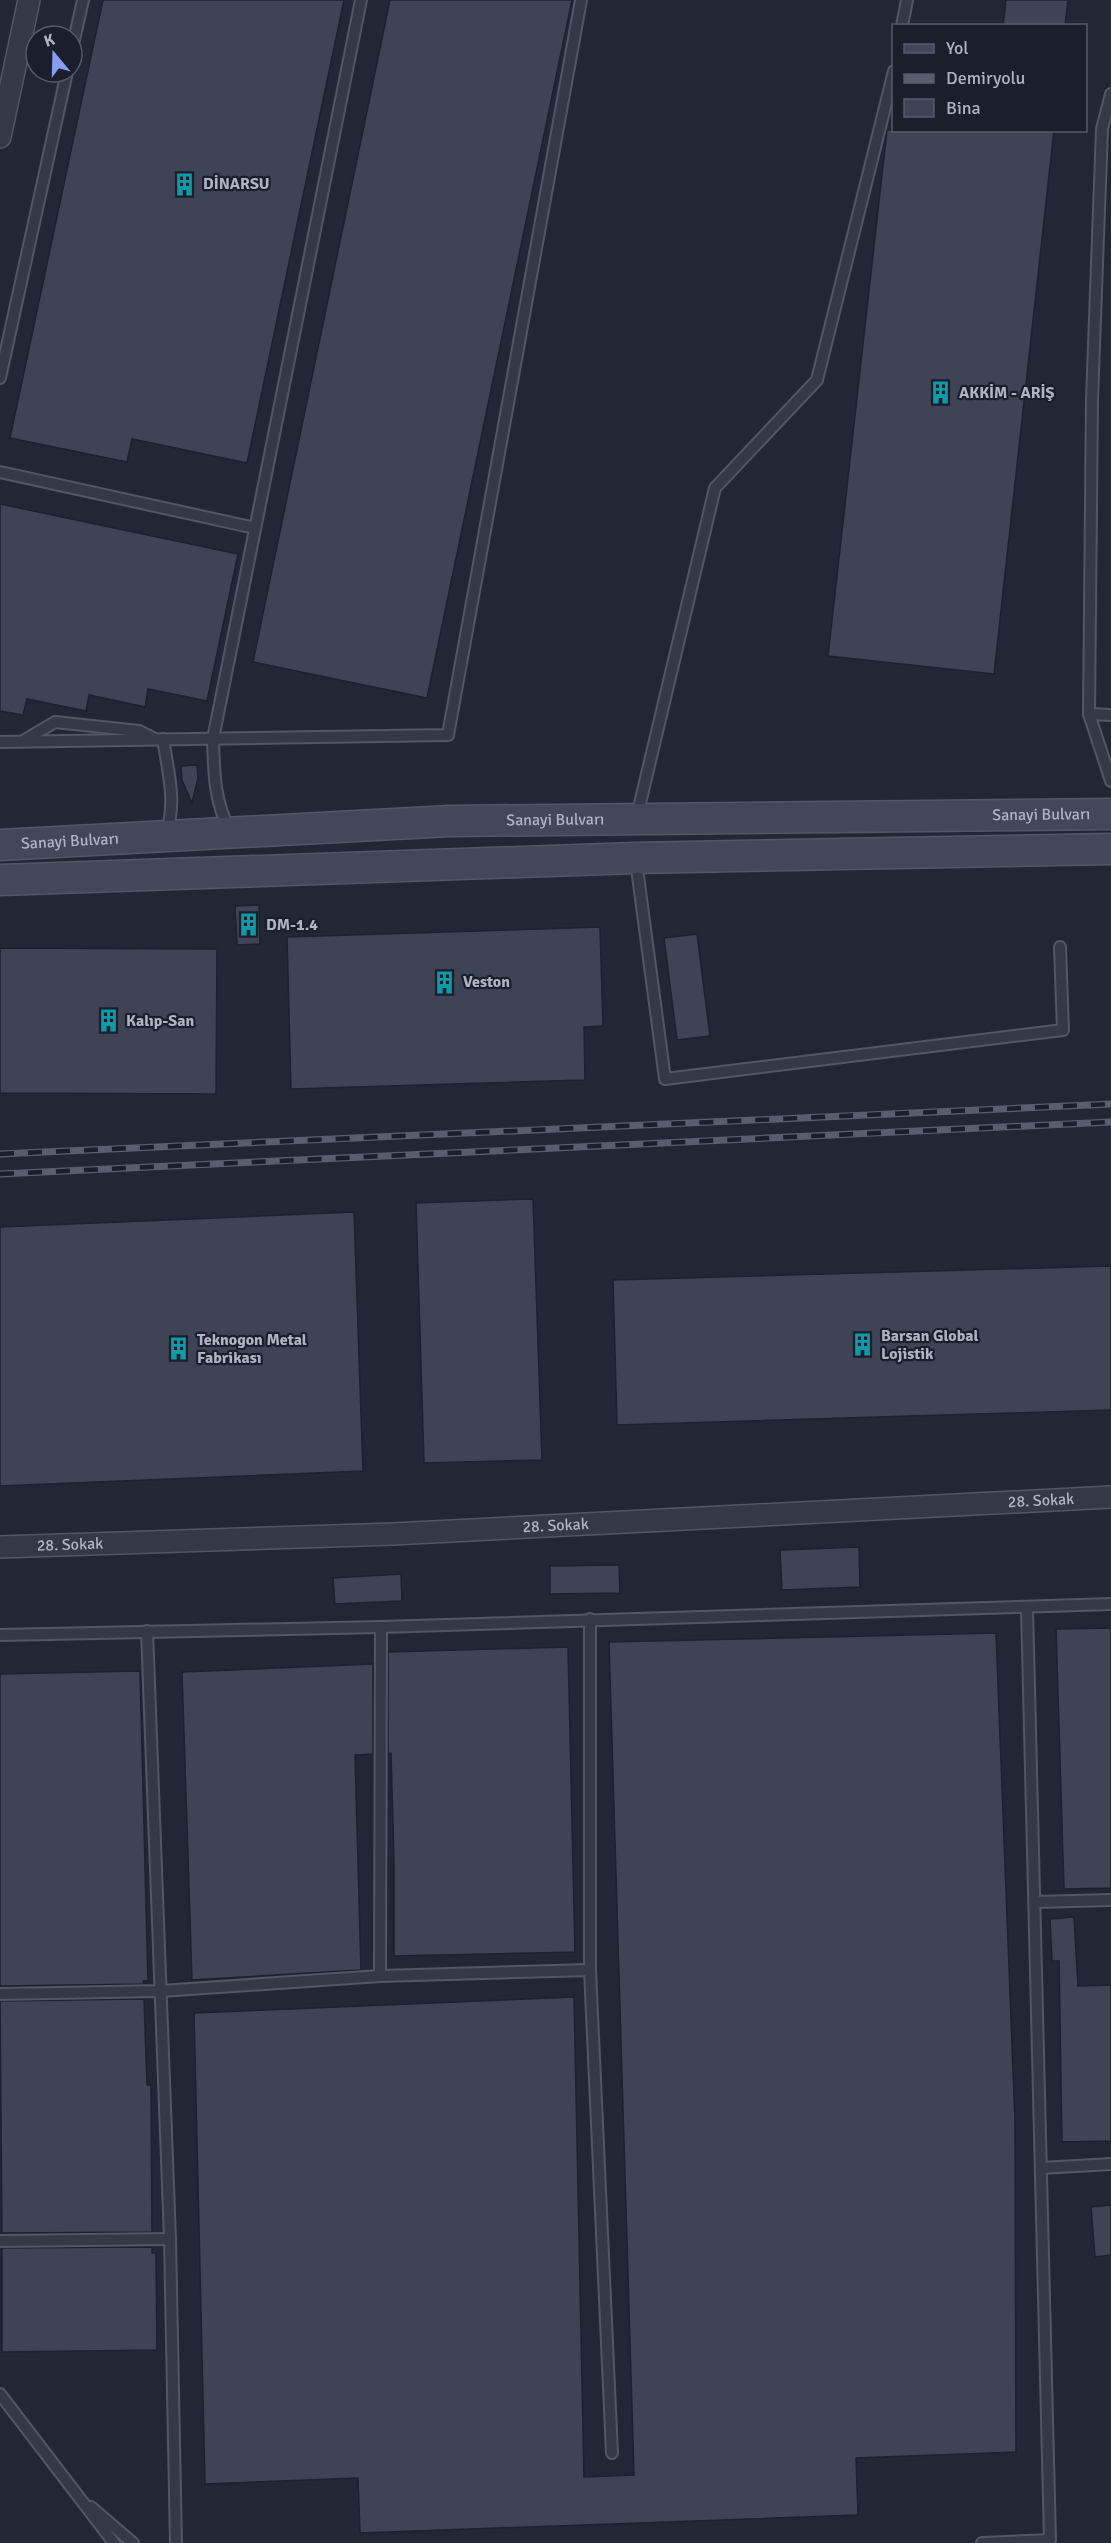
<svg xmlns="http://www.w3.org/2000/svg" width="1111" height="2543" font-family="Signika,sans-serif">
	<style>
		.building { fill: #3e4456; stroke: #1d202d; stroke-width: 1.5 }
		.lines { fill: none; stroke-linecap: round; stroke-linejoin: round }
		.service-casing { stroke: #535664; stroke-width: 14 }
		.minor-casing { stroke: #535664; stroke-width: 24 }
		.secondary-casing { stroke: #535664; stroke-width: 33 }
		.service { stroke: #353947; stroke-width: 10 }
		.minor { stroke: #353947; stroke-width: 21 }
		.secondary { stroke: #444759; stroke-width: 30 }
		.rail-casing { stroke: #595e6f; stroke-width: 7 }
		.rail { stroke: #1b1e2b; stroke-width: 4.5; stroke-dasharray: 14; stroke-linecap: butt }
		.labels { text-anchor: middle; dominant-baseline: central; stroke-width: 4.5; stroke-linejoin: round; paint-order: stroke }
		.poi-label { font-size: 16px; font-weight: bold; fill: #b0b3c3; stroke: #1b1e2b; text-anchor: start }
		.street-label { font-size: 16px; fill: #b0b3c3; stroke: #1b1e2b }
	</style>
	<rect width="100%" height="100%" fill="#222736"/>
	<g class="building">
		<polygon points="103,0 344,0 247,463 132,439 127,462 10,438"/>
		<polygon points="390,0 572,0 427,698 253,662"/>
		<polygon points="1006,0 1068,0 1065,26 1003,26"/>
		<polygon points="887,130 1054,130 994,674 828,656"/>
		<polygon points="0,504 238,554 207,701 148,689 145,707 89,695 86,711 27,699 23,715 0,711"/>
		<polygon points="197,765 198,778 192,803 182,780 181,766"/>
		<polygon points="259,905 260,944 237,945 235,906"/>
		<polygon points="600,927 603,1026 584,1027 585,1080 291,1089 287,937"/>
		<polygon points="697,934 710,1036 677,1040 664,938"/>
		<polygon points="0,948 217,949 216,1094 0,1093"/>
		<polygon points="533,1199 542,1460 424,1463 416,1203"/>
		<polygon points="354,1212 363,1471 0,1486 0,1227"/>
		<polygon points="1111,1266 1111,1410 617,1425 613,1280"/>
		<polygon points="859,1547 860,1587 782,1590 780,1550"/>
		<polygon points="619,1565 620,1593 550,1594 550,1566"/>
		<polygon points="401,1574 402,1601 335,1604 333,1578"/>
		<polygon points="1111,1628 1111,1888 1064,1889 1056,1629"/>
		<polygon points="996,1633 1015,2122 1016,2452 856,2458 858,2515 360,2533 358,2478 205,2484 194,2013 574,1997 584,2477 634,2475 609,1642"/>
		<polygon points="568,1647 575,1952 394,1956 394,1861 391,1753 388,1754 388,1652"/>
		<polygon points="373,1664 373,1754 355,1755 361,1970 192,1980 182,1672"/>
		<polygon points="140,1671 148,1981 143,1981 144,1984 0,1986 0,1674"/>
		<polygon points="1074,1917 1078,1986 1111,1985 1111,2141 1062,2142 1059,1961 1052,1961 1050,1919"/>
		<polygon points="144,1999 147,2085 151,2085 152,2232 2,2233 0,2001"/>
		<polygon points="1111,2205 1111,2255 1095,2257 1091,2207"/>
		<polygon points="152,2247 152,2253 156,2253 157,2350 2,2352 2,2248"/>
	</g>
	<g class="lines">
		<defs>
			<g id="service">
				<polyline points="902,26 907,0"/>
				<polyline points="72,49 83,0"/>
				<polyline points="1111,94 1102,129 1092,399 1089,714 1111,781"/>
				<polyline points="0,378 67,72"/>
				<polyline points="0,472 255,528"/>
				<polyline points="1089,714 1111,715"/>
				<path d="M163,739C168,771 177,803 166,834"/>
				<polyline points="23,741 55,722 139,731 155,739"/>
				<polyline points="0,742 448,735 581,0"/>
				<polyline points="637,816 715,488 817,380 894,71"/>
				<path d="M230,831C214,801 214,772 213,739L361,0"/>
				<polyline points="636,861 665,1079 1063,1030 1060,947"/>
				<polyline points="590,1619 590,1970 612,2453"/>
				<polyline points="147,1631 170,2239 176,2543"/>
				<polyline points="0,1635 381,1627 1111,1604"/>
				<polyline points="1035,1902 1111,1900"/>
				<polyline points="380,1976 381,1627"/>
				<polyline points="0,1994 161,1991 380,1976 590,1970"/>
				<polyline points="1041,2168 1111,2164"/>
				<polyline points="0,2241 170,2239"/>
				<polyline points="0,2394 114,2543"/>
				<polyline points="91,2507 133,2543"/>
				<polyline points="982,2543 1050,2540 1027,1608"/>
			</g>
			<g id="minor">
				<polyline points="0,137 29,0"/>
				<path id="s1" d="M0,1547L393,1534L1111,1497"/>
			</g>
			<g id="secondary">
				<path id="s2" d="M0,845L450,821L1111,814"/>
				<polyline points="0,880 635,858 1111,849"/>
			</g>
		</defs>
		<use href="#service" class="service-casing"/>
		<use href="#minor" class="minor-casing"/>
		<use href="#secondary" class="secondary-casing"/>
		<use href="#service" class="service"/>
		<use href="#minor" class="minor"/>
		<use href="#secondary" class="secondary"/>
		<defs>
			<g id="rail">
				<polyline points="0,1154 1111,1104"/>
				<polyline points="0,1174 1111,1122"/>
			</g>
		</defs>
		<use href="#rail" class="rail-casing"/>
		<use href="#rail" class="rail"/>
	</g>
	<defs>
		<symbol id="building-bare" viewBox="-9 -9 18 18"><path d="M-4-6H4V6H1V3H-1V6H-4ZM-2.5-4.3h1.7v1.8h-1.7ZM.8-4.3h1.7v1.8H.8ZM-2.5-1h1.7V.8h-1.7ZM.8-1h1.7V.8H.8Z" fill="#0f9aa8" stroke="#1b1e2b" stroke-width="2.5" paint-order="stroke"/></symbol>
	</defs>
	<g fill-rule="evenodd">
		<use href="#building-bare" x="168" y="168" width="33" height="33"/>
		<use href="#building-bare" x="924" y="376" width="33" height="33"/>
		<use href="#building-bare" x="232" y="908" width="33" height="33"/>
		<use href="#building-bare" x="428" y="966" width="33" height="33"/>
		<use href="#building-bare" x="92" y="1004" width="33" height="33"/>
		<use href="#building-bare" x="846" y="1328" width="33" height="33"/>
		<use href="#building-bare" x="162" y="1332" width="33" height="33"/>
	</g>
	<g class="labels">
		<g class="poi-label">
			<text x="203" y="184">DİNARSU</text>
			<text x="959" y="393">AKKİM - ARİŞ</text>
			<text x="266" y="925">DM-1.4</text>
			<text x="463" y="982">Veston</text>
			<text x="126" y="1021">Kalıp-San</text>
			<text x="881" y="1336">Barsan Global<tspan x="881" dy="18">Lojistik</tspan></text>
			<text x="197" y="1340">Teknogon Metal<tspan x="197" dy="18">Fabrikası</tspan></text>
		</g>
		<g class="street-label">
			<text stroke="none"><textPath href="#s2" startOffset="1042">Sanayi Bulvarı</textPath></text>
			<text stroke="none"><textPath href="#s2" startOffset="556">Sanayi Bulvarı</textPath></text>
			<text stroke="none"><textPath href="#s2" startOffset="70">Sanayi Bulvarı</textPath></text>
			<text stroke="none"><textPath href="#s1" startOffset="1042">28. Sokak</textPath></text>
			<text stroke="none"><textPath href="#s1" startOffset="556">28. Sokak</textPath></text>
			<text stroke="none"><textPath href="#s1" startOffset="70">28. Sokak</textPath></text>
		</g>
	</g>
	<rect x="892" y="24" width="195" height="108" fill="#1b1e2b" stroke="#575a68" stroke-width="1.5"/>
	<rect x="904" y="44" width="30" height="9" fill="#444759" stroke="#575a68" stroke-width="1.5"/>
	<text x="946" y="54" font-size="18" fill="#b0b3c3">Yol</text>
	<rect x="904" y="74" width="30" height="9" fill="#595e6f" stroke="#575a68" stroke-width="1.5"/>
	<text x="946" y="84" font-size="18" fill="#b0b3c3">Demiryolu</text>
	<rect x="904" y="99" width="30" height="18" fill="#3e4456" stroke="#575a68" stroke-width="1.5"/>
	<text x="946" y="114" font-size="18" fill="#b0b3c3">Bina</text>
	<g transform="translate(54 54) rotate(341)"><circle r="28" fill="#1b1e2b" stroke="#575a68" stroke-width="1.5"/>
	<path d="M0-4.5L10 22L0 15L-10 22Z" fill="#899cef"/>
	<text y="-9" font-size="16" font-weight="bold" text-anchor="middle" fill="#b0b3c3">K</text>
	</g>
</svg>
